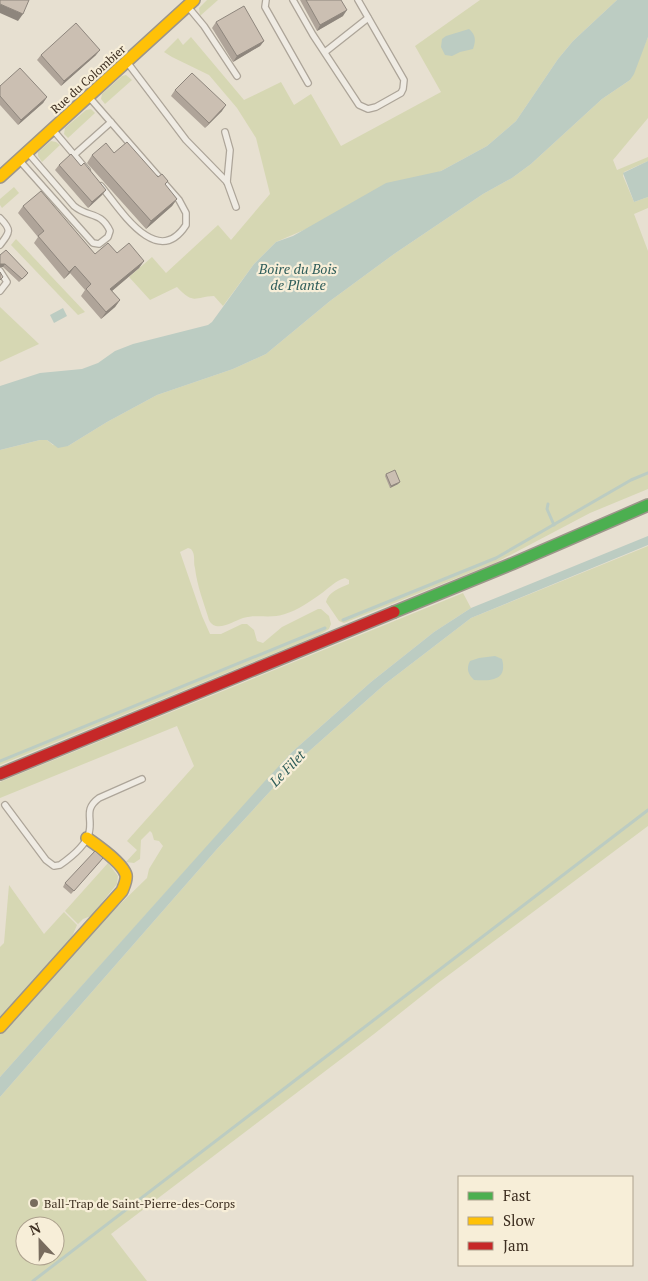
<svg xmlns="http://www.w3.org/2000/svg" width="648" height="1281" font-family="'PT Serif',serif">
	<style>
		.green { fill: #d6d7b3; fill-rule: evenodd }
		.water { fill: #bcccc2 }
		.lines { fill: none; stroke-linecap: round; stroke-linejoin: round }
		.stream { stroke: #bcccc2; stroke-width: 3 }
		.lane-casing { stroke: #ada599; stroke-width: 8 }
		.fast-casing { stroke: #9c958a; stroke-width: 14 }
		.slow-casing { stroke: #9c958a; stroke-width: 14 }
		.jam-casing { stroke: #9c958a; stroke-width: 14 }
		.lane { stroke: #efebe3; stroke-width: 5.5 }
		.fast { stroke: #4caf50; stroke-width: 11 }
		.slow { stroke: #ffc107; stroke-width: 11 }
		.jam { stroke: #c62828; stroke-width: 11 }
		.wall { fill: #afa499 }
		.shaded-wall { fill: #8e867d }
		.building { fill: #cbbfb2; stroke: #8e867d }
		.poi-dot { fill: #786c5e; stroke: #f7eed8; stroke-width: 2 }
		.labels { text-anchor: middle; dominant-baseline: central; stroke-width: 4.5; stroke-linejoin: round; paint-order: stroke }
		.street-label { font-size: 12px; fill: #3d2e20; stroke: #f7eed8 }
		.poi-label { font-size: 12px; fill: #3d2e20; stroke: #f7eed8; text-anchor: start }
		.water-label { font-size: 14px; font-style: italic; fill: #2f5d5a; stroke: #f7eed8 }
	</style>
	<rect width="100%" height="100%" fill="#e7e0d1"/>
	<g class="green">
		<polygon points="207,0 218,0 200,16 199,8"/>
		<path d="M480,0H617L573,41L558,59L516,121L487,146L441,171L276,242L254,264L223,306L214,296C194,297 194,305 177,287L150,300L129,277L152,257L166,273L218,225L231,240L270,194L256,138L237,108L209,75L172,57L164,52L178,38L183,45L191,37L244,100L281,82L294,105L311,94L341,146L441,92L415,46Z"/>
		<path d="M648,37V118L613,160L617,170L648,157V161L624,172L623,176L634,202L648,197V208L634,214L648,251V489L590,513L495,563L344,623L339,621L326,602C328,592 340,588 349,584V580L345,578C335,581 330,587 322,593C311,601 298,610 285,614C271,619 257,614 243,618C233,621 216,634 209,620C204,603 197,586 195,568C193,561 196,555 191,549L188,548L180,552L202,616L210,634H221L242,624H247L254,630L257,641L263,643L282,627L318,609H321L329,616L331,624L329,629L319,635L0,765V450L40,440H47L53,445L68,446L107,422L157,395L233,369L266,354L330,301L394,254L483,194L512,178L531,164L602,99L630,80Z"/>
		<polygon points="126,75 132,80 105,104 101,99 102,94 122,76"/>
		<polygon points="91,109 95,113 68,138 64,134 65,128 86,110"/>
		<polygon points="51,141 56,142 60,145 42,162 38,156 38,152"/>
		<polygon points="14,187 19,193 2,208 0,205 0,199"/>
		<polygon points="16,239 85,312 78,315 11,245"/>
		<polygon points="0,307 39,344 0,362"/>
		<path d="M648,546V826L438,983L374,1034L111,1234L147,1281H0V1097L217,849L298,761L385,684L471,618ZM25,1226H55V1256H25Z"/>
		<polygon points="463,593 471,608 434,632 371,682 292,752 0,1077 0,1034 115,909 147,878 149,869 163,846 159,841 154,840 152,833 150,831 141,840 140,859 134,863 126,862 137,850 127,841 194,766 177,726 0,798 0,782"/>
		<polygon points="108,863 118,876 117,884 91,916 83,919 78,924 65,911"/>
		<polygon points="9,885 44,934 64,912 77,925 71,939 0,1018 0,947 4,943"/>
	</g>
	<g class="water">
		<polygon points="617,0 648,0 648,37 634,74 630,80 602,99 531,164 512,178 483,194 394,254 330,301 266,354 233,369 157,395 107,422 68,446 58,448 47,440 40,440 0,450 0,386 40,373 82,369 98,363 115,351 133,344 208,325 212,322 254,264 276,242 293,236 386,183 441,171 487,146 516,121 558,59 573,41"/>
		<path d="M469,29C476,35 476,41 473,49L460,52L452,56L445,55L441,47L442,39L446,36Z"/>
		<polygon points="648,161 648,197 634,202 623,173"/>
		<polygon points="63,308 67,316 54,323 50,315"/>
		<polygon points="648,536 648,545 471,618 385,684 298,761 217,849 0,1097 0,1077 264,782 292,752 371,682 434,632 471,608"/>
		<path d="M495,656L502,659C508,681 490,681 474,680C468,674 466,669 470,661L479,658Z"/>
	</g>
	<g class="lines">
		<g class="stream">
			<polyline points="548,504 547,509 554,525"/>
			<polyline points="343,620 496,558 631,480 648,473"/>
			<polyline points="0,761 325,628"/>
			<polyline points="33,1281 648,810"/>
		</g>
		<defs>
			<g id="lane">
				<polyline points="266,0 265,7 308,83"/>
				<polyline points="293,0 313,35 359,105 368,109 376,107 401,93 403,89 404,80 358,0"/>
				<polyline points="189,8 204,26 237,76"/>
				<polyline points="325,52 368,18"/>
				<polyline points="127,62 186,140 227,182 236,207"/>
				<path d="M89,97L179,200L186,213V225C157,270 120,209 101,186"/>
				<polyline points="54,131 87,170"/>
				<polyline points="225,132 230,150 227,182"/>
				<polyline points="74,155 111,122"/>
				<path d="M20,161L93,243L99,244L108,237L110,231C101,211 88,218 74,206L29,154"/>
				<path d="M0,218C12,230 10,232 0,245"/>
				<polyline points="0,271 7,282 0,291"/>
				<path d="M5,805L46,860L54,866L60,865C70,858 86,845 89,833C93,818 83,810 99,798L142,779"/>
			</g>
			<polyline id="fast" points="394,612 514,563 648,505"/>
			<g id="slow">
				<polyline points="0,177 194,0"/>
				<path d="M0,1027L122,891C124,886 127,880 126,875C123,863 97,845 87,838"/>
			</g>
			<polyline id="jam" points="0,774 394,612"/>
		</defs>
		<use href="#lane" class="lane-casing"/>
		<use href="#fast" class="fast-casing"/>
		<use href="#slow" class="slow-casing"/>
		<use href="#jam" class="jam-casing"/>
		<use href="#lane" class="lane"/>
		<use href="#fast" class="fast"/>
		<use href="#slow" class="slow"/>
		<use href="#jam" class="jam"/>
	</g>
	<g class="wall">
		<polygon points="300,0 341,0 343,16 317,31"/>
		<polygon points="216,22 264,41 260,46 233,62 212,28"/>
		<polygon points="41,55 96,55 61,86 37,60"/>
		<polygon points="0,86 47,97 43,103 18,125 0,105"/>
		<polygon points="175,90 222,111 205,128 171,96"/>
		<polygon points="114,153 168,181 165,185 177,199 172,206 146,229 87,163 92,155"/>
		<polygon points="59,165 81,166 106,190 102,195 88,208 55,170"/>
		<polygon points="23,206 95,254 117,253 144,261 139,268 112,291 120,300 115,307 101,319 81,296 85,290 70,273 64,279 34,243 38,237 18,213"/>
		<polygon points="0,255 28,273 26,276 19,282 3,267 0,267"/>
		<polygon points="386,474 398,484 390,488 385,476"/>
		<polygon points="101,861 71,894 63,887 65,883"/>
	</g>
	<g class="shaded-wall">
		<polygon points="0,4 23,14 18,21 0,13"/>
		<polygon points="347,10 343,16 317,31 320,25"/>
		<polygon points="264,41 260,46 233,62 237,56"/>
		<polygon points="100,50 96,55 61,86 64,81"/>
		<polygon points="47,97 43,103 18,125 21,120"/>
		<polygon points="226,105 222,111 205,128 209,123"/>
		<polygon points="106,190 102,195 88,208 92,202"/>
		<polygon points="177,199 172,206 146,229 151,221"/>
		<polygon points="144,261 139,268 106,296 110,289"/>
		<polygon points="0,264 5,264 3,267 0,267"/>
		<polygon points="75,266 70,273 64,279 69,272"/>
		<polygon points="120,300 115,307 101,319 106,312"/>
		<polygon points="400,482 398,484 390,488 391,486"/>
	</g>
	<g class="building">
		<polygon points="0,0 29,0 23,14 0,4"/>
		<polygon points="306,0 341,0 347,10 320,25"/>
		<polygon points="244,6 264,41 237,56 216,22"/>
		<polygon points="76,23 100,50 64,81 41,55"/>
		<polygon points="20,68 47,97 21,120 0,96 0,86"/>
		<polygon points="192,73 226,105 209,123 175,90"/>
		<polygon points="127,142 158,177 162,174 168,181 165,184 177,199 151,221 92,155 106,143 114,153"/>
		<polygon points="71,154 81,166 84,163 106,190 92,202 59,165"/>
		<polygon points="41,191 95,254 108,243 117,253 129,243 144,261 110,289 120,300 106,312 86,289 91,284 75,266 69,272 38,236 44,231 23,206"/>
		<polygon points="6,250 28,273 22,279 5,264 0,264 0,255"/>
		<polygon points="0,272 3,277 0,280"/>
		<polygon points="395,470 400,482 391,486 386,474"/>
		<polygon points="95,851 103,858 74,891 65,883"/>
	</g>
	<circle class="poi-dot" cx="34" cy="1203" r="5"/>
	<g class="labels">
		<g class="street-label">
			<text transform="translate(88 79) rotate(-42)">Rue du Colombier</text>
		</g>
		<g class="poi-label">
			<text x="44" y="1203">Ball-Trap de Saint-Pierre-des-Corps</text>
		</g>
		<g class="water-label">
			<text x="298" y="268">Boire du Bois<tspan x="298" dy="16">de Plante</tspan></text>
			<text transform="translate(287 768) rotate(-46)">Le Filet</text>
		</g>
	</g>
	<rect x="458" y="1176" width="175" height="90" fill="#f7eed8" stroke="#ada18e"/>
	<rect x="468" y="1192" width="25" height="8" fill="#4caf50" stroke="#ada18e"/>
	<text x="503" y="1201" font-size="15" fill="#3d2e20">Fast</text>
	<rect x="468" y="1217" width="25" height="8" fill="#ffc107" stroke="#ada18e"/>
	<text x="503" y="1226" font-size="15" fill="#3d2e20">Slow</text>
	<rect x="468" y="1242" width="25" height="8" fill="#c62828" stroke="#ada18e"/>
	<text x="503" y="1251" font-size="15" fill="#3d2e20">Jam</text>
	<g transform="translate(40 1241) rotate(338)"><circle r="24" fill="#f7eed8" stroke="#ada18e"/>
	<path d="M0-4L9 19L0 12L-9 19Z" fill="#786c5e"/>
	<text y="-8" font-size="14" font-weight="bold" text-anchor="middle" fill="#3d2e20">N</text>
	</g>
</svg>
